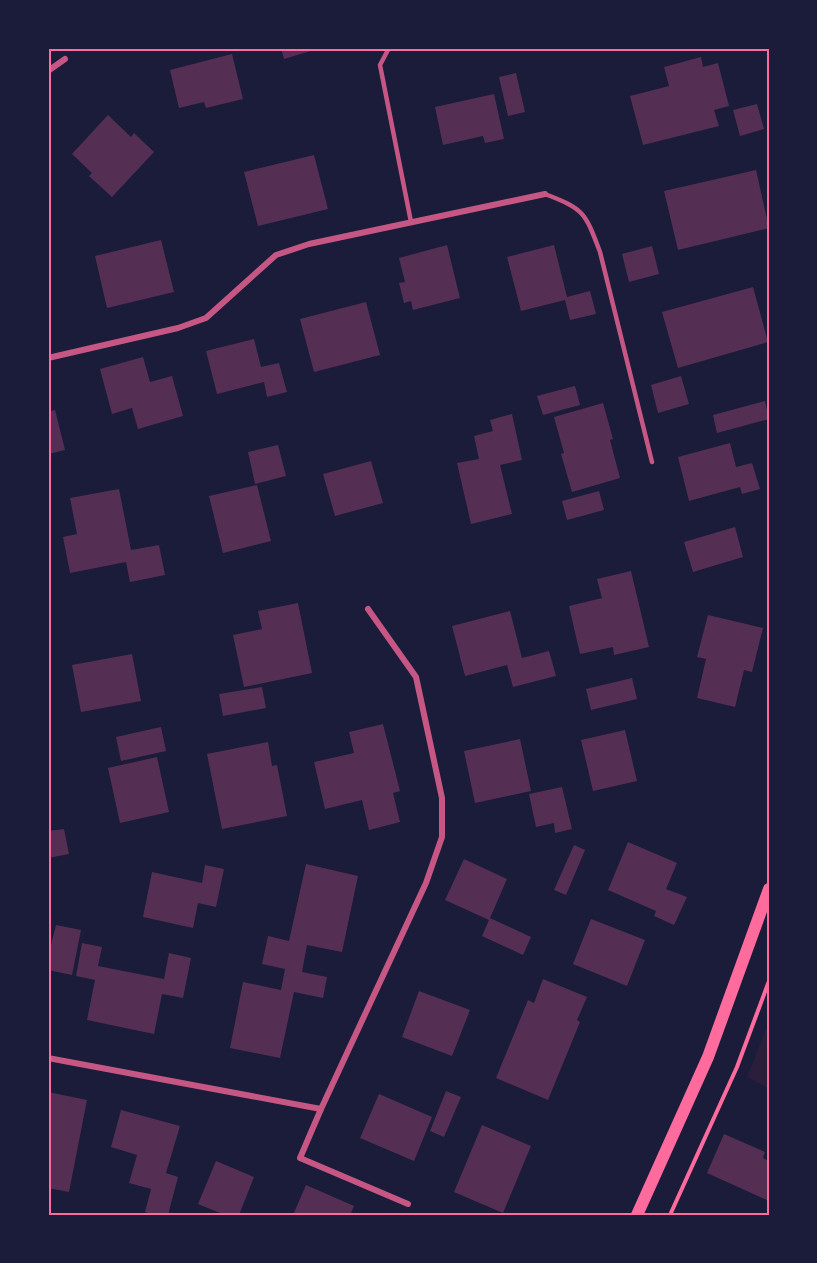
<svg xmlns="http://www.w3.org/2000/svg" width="817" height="1263" font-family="Poppins,sans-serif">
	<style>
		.green { fill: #2a1e3b }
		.building { fill: #542f53 }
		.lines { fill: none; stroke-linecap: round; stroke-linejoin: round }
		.path { stroke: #ff6b9d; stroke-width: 4 }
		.service { stroke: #c65784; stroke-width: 4.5 }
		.minor { stroke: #c65784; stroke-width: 6 }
		.secondary { stroke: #ff6b9d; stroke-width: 12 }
		.neatline { fill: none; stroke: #ff6b9d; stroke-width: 2 }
	</style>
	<rect width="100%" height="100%" fill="#1b1b3a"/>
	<polygon class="green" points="769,1022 769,1089 747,1077"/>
	<g class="building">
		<polygon points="281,48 317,48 317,49 284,59"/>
		<polygon points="232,54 243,99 206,108 204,102 179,108 170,70"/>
		<polygon points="701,57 703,67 718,63 729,106 714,110 719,126 643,145 630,96 669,86 664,67"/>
		<polygon points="516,73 525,112 508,116 499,77"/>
		<polygon points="494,94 504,139 485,143 483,136 443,145 435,107"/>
		<polygon points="757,104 764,129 740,136 733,110"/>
		<polygon points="108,115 131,137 134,133 154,152 112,197 89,176 92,173 72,154"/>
		<polygon points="314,155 328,209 258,226 244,172"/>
		<polygon points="756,170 769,228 678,250 664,191"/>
		<polygon points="161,240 174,292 107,308 95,256"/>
		<polygon points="447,245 460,298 413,310 411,301 404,303 399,283 405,282 399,258"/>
		<polygon points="554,245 567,297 590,291 596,314 570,320 565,300 521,311 507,257"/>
		<polygon points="652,246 659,274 629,282 622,254"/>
		<polygon points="753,287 768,342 678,368 662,312"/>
		<polygon points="366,302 380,355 314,372 300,319"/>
		<polygon points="254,339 261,367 279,363 287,392 267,397 264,382 217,394 206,351"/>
		<polygon points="143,357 150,382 172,376 183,416 138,429 132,408 112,414 100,369"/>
		<polygon points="681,376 689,404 658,413 651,385"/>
		<polygon points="575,386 580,405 543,415 537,396"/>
		<polygon points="765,401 769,419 717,433 713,415"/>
		<polygon points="603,403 613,439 610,440 620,478 572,492 561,454 564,453 554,417"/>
		<polygon points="55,410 65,450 48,454 48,412"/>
		<polygon points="512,414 522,460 500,465 512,514 471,524 457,463 479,459 474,436 493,431 490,420"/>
		<polygon points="730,443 736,467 752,463 760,489 742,494 740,487 689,501 678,457"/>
		<polygon points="278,445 286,476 255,484 248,452"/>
		<polygon points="371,461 383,503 335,516 323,474"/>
		<polygon points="257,485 271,541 223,553 209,496"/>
		<polygon points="119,489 131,550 159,545 165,575 130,582 126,562 70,573 63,537 77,534 70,498"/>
		<polygon points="599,491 604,510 567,520 562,501"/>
		<polygon points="735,527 743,557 693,572 684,542"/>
		<polygon points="631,571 649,647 614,655 613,647 580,654 569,606 602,598 597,579"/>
		<polygon points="298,603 312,673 244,687 233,635 262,629 258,611"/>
		<polygon points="510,611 522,658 549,651 556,676 513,687 507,665 465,676 452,626"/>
		<polygon points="708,615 763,628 752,672 744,670 735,707 697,698 706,659 697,657"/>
		<polygon points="132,654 141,701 81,712 72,665"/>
		<polygon points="632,678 637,699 591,710 586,689"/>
		<polygon points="262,687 266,708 223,716 219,694"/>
		<polygon points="383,724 400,791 393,793 400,822 369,830 362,800 325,809 314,762 354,753 349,732"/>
		<polygon points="161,727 166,751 121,761 116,737"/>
		<polygon points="625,730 637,781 593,791 581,740"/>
		<polygon points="520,739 531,791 475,803 464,751"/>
		<polygon points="268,742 272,766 277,765 287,816 222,829 207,754"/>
		<polygon points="157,757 169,812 120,823 108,768"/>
		<polygon points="562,787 572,829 555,833 554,823 536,827 529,794"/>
		<polygon points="64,829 69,854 48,858 48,831"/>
		<polygon points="628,842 677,863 666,889 687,897 674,925 654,916 656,911 608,890"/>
		<polygon points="574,845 585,850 566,895 554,890"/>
		<polygon points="464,859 507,879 490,918 531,937 523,955 482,936 489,920 445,900"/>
		<polygon points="306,864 358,876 342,952 307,945 302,972 327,977 323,998 294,992 280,1058 230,1048 243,982 281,990 285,969 262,964 268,936 289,941"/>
		<polygon points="205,865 224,869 216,907 198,903 193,928 143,917 152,872 202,883"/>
		<polygon points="591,919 645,940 627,986 573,964"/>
		<polygon points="56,925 81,930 72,975 48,970 48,957"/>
		<polygon points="82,943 102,947 98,966 164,979 169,953 191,958 183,998 162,994 154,1034 87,1020 95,980 76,976"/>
		<polygon points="543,979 587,997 577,1020 580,1022 548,1100 496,1078 528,1000 534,1003"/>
		<polygon points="419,991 470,1010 452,1056 402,1037"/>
		<polygon points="446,1091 461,1097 444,1137 430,1131"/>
		<polygon points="48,1092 87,1100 69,1192 48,1188"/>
		<polygon points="379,1094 432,1117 414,1161 360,1138"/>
		<polygon points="121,1110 180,1126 166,1173 178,1177 168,1215 154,1215 145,1212 151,1189 129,1183 137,1155 111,1147"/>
		<polygon points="482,1125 531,1146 503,1213 454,1192"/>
		<polygon points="724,1134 765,1152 763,1158 769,1161 769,1201 707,1173"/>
		<polygon points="216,1161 254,1177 239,1215 225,1215 198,1204"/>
		<polygon points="306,1185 354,1206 350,1215 293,1215"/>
	</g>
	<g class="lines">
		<polyline class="path" points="670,1215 737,1067 769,981"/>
		<g class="service">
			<polyline points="389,48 380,65 411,222"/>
			<path d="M545,194C584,209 585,212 600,252L652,462"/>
		</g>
		<g class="minor">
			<polyline points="48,71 65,59"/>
			<polyline points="48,358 178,328 206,318 276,255 309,244 545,194"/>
			<polyline points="48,1058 321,1109 426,883 442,837 442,798 416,677 368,609"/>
			<polyline points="321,1109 300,1158 408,1204"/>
		</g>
		<polyline class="secondary" points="637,1215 708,1057 769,889"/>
	</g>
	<rect width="817" height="1263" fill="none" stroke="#1b1b3a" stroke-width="99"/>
	<rect x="50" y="50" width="718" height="1164" class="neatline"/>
</svg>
